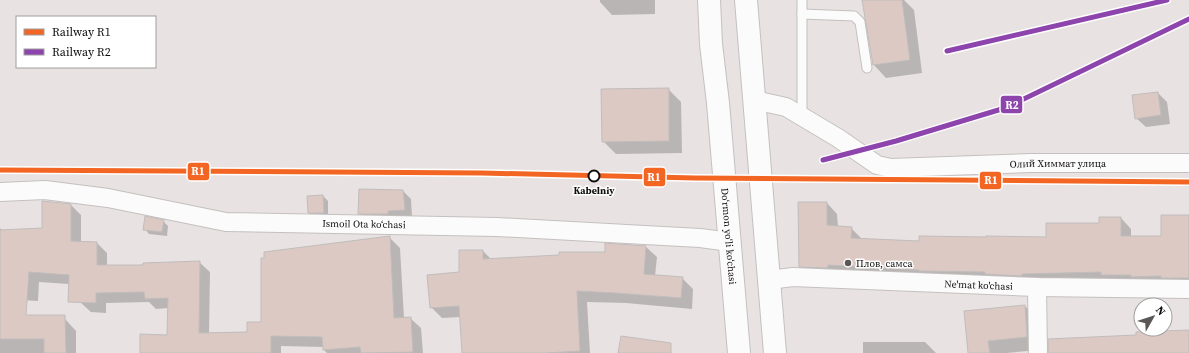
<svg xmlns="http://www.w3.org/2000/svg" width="1189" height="353" font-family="'Source Serif 4',serif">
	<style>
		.shadow { fill: #0003 }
		.building { fill: #ddc9c4; stroke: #c0bdbc }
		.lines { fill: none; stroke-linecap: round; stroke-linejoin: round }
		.lane-casing { stroke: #c4c0bf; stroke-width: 11 }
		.street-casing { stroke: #c4c0bf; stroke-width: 20 }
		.primary-casing { stroke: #c4c0bf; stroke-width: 24 }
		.lane { stroke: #fcfbfb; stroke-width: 9 }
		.street { stroke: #fcfbfb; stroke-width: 18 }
		.primary { stroke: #fcfbfb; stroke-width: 22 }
		.rail-1-casing { stroke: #fff; stroke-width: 8 }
		.rail-2-casing { stroke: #fff; stroke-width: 8 }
		.rail-1 { stroke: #f26522; stroke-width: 5 }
		.rail-2 { stroke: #8e44ad; stroke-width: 5 }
		.stop-dot { fill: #fff; stroke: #0f0c0c; stroke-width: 2 }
		.poi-dot { fill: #5b5757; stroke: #fff; stroke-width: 1.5 }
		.labels { text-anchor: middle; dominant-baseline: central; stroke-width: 3; stroke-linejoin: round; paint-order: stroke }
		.street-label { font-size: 10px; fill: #0f0c0c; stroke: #fff }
		.stop-label { font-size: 10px; font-weight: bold; fill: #0f0c0c; stroke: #fff }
		.poi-label { font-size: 10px; fill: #0f0c0c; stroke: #fff; text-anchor: start }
		.line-badge { stroke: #fff; stroke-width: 1.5 }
		.badge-label { font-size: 11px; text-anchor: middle; font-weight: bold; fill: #fff }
	</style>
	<rect width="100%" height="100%" fill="#e8e3e2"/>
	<g class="shadow">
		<polygon points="600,0 655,0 655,14 612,15 600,2"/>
		<polygon points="863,0 904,0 914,10 922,73 886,78 874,65"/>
		<polygon points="668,89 681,102 682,153 616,154 603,141"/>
		<polygon points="1158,93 1167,102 1170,124 1146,127 1136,118"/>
		<polygon points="403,191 411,199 412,217 367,221 359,214"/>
		<polygon points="323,196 328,201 328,218 313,217 309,213"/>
		<polygon points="827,203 837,214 838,227 851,228 862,239 920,242 1048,238 1121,218 1131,229 1131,237 1162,237 1189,216 1189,289 810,277 800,266"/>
		<polygon points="71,205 81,215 81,242 97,243 107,253 107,266 144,266 199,262 210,272 209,333 248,332 389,237 400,248 404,318 410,318 421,328 423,353 327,353 324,350 323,347 281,346 281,353 141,353 168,336 169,308 156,309 149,302 106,303 106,313 91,312 69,292 69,284 39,282 38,301 0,299 0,228 3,231 43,229"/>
		<polygon points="163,221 168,226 167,236 149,234 145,229"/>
		<polygon points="646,247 657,257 655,276 682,278 693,289 692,309 626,303 587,302 590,353 463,353 461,317 442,318 431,307 460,273 483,251 491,259 606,253"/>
		<polygon points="1025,306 1037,318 1040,350 1006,353 969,353"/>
		<polygon points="65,319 76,331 76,353 0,353 0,320"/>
		<polygon points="863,342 925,342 936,353 863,353"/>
	</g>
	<g class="building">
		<polygon points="862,0 902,0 910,60 873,65"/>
		<polygon points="669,88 669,141 602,142 601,89"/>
		<polygon points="1158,92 1161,115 1135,119 1132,95"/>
		<polygon points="359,189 403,190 405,210 388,211 388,214 358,214"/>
		<polygon points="323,195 324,213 308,213 307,196"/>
		<polygon points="42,201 71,204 71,241 97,242 97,265 143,265 143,263 200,261 199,333 247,332 247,322 261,322 261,258 264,258 264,252 390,236 394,318 411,317 413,352 361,353 360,347 323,350 322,337 271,336 271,353 140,353 140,334 167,335 168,298 145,299 144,292 96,293 96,303 68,302 69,275 29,272 26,315 65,315 66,353 44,353 44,339 0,339 0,230 42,228"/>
		<polygon points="798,202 827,202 827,225 852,227 851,238 919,241 919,236 986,237 986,236 1046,237 1046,223 1099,223 1099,217 1121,217 1121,236 1161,236 1161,215 1189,215 1189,278 1161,278 1161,276 1131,277 1131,275 1101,275 1101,272 1022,274 1022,276 985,274 985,272 919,271 919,270 828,265 828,268 799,267"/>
		<polygon points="145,216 164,220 162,232 143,230"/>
		<polygon points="605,243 646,246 644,274 683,277 681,298 615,293 577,291 580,351 545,353 462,353 459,306 430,308 427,275 459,272 459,250 483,250 483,259 559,255 559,252 605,252"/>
		<polygon points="1025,305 1027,337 988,341 990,353 968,353 964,311"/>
		<polygon points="1189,330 1189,353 1048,353 1048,339 1136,335 1136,332"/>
		<polygon points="621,336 671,343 671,353 618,353"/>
	</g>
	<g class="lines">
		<defs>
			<g id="lane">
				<polyline points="802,14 854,16 860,22 867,68"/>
				<polyline points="802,116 802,0"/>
			</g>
			<g id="street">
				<path id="s1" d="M754,100L786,107L838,138L877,165L891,168L1030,163H1189"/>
				<polyline points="0,192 45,190 108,198 226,222 497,227 700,238 730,242"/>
				<path id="s2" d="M769,280L793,277L1037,287L1189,289"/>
				<polyline points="1037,287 1038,353"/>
			</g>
			<g id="primary">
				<path id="s3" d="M709,0L711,44L718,103L739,353"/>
				<polyline points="746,0 775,353"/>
			</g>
		</defs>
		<use href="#lane" class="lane-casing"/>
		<use href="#street" class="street-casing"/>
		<use href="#primary" class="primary-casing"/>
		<use href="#lane" class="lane"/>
		<use href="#street" class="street"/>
		<use href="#primary" class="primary"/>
		<defs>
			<polyline id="rail-1" points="0,170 482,173 695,178 1189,182"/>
			<g id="rail-2">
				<polyline points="947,51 1167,0"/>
				<polyline points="823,160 896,141 1005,108 1189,19"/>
			</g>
		</defs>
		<use href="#rail-1" class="rail-1-casing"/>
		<use href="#rail-2" class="rail-2-casing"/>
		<use href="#rail-1" class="rail-1"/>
		<use href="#rail-2" class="rail-2"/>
	</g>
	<circle class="stop-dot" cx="594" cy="176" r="5.5"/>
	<circle class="poi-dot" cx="848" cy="263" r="4"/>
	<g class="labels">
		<g class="street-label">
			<text stroke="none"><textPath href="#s1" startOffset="322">Олий Химмат улица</textPath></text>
			<text transform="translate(364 224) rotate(1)">Ismoil Ota koʻchasi</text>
			<text stroke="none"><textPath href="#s3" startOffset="237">Do‘rmon yo‘li ko‘chasi</textPath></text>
			<text stroke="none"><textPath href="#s2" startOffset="210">Ne'mat ko'chasi</textPath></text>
		</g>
		<g class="stop-label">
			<text x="594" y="190">Kabelniy</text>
		</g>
		<g class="poi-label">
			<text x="856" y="263">Плов, самса</text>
		</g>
	</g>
	<g class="line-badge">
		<rect x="1000" y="95" width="23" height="19" rx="4" fill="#8e44ad"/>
		<rect x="187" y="162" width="23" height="19" rx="4" fill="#f26522"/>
		<rect x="643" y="167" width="23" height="20" rx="4" fill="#f26522"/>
		<rect x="979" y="171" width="23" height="19" rx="4" fill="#f26522"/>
	</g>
	<g class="badge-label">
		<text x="1012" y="109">R2</text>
		<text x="198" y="175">R1</text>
		<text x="654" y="181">R1</text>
		<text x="991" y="184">R1</text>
	</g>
	<rect x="16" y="16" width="140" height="52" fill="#ffffff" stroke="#9f9e9e"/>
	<rect x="24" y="29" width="20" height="6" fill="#f26522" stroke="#9f9e9e"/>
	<text x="52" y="36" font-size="12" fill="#0f0c0c">Railway R1</text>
	<rect x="24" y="49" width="20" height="6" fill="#8e44ad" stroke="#9f9e9e"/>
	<text x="52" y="56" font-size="12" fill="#0f0c0c">Railway R2</text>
	<g transform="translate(1153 317) rotate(51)"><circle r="19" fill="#ffffff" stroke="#9f9e9e"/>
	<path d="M0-3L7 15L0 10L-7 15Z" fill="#5b5757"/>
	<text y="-6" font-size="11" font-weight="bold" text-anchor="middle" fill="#0f0c0c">N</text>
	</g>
</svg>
